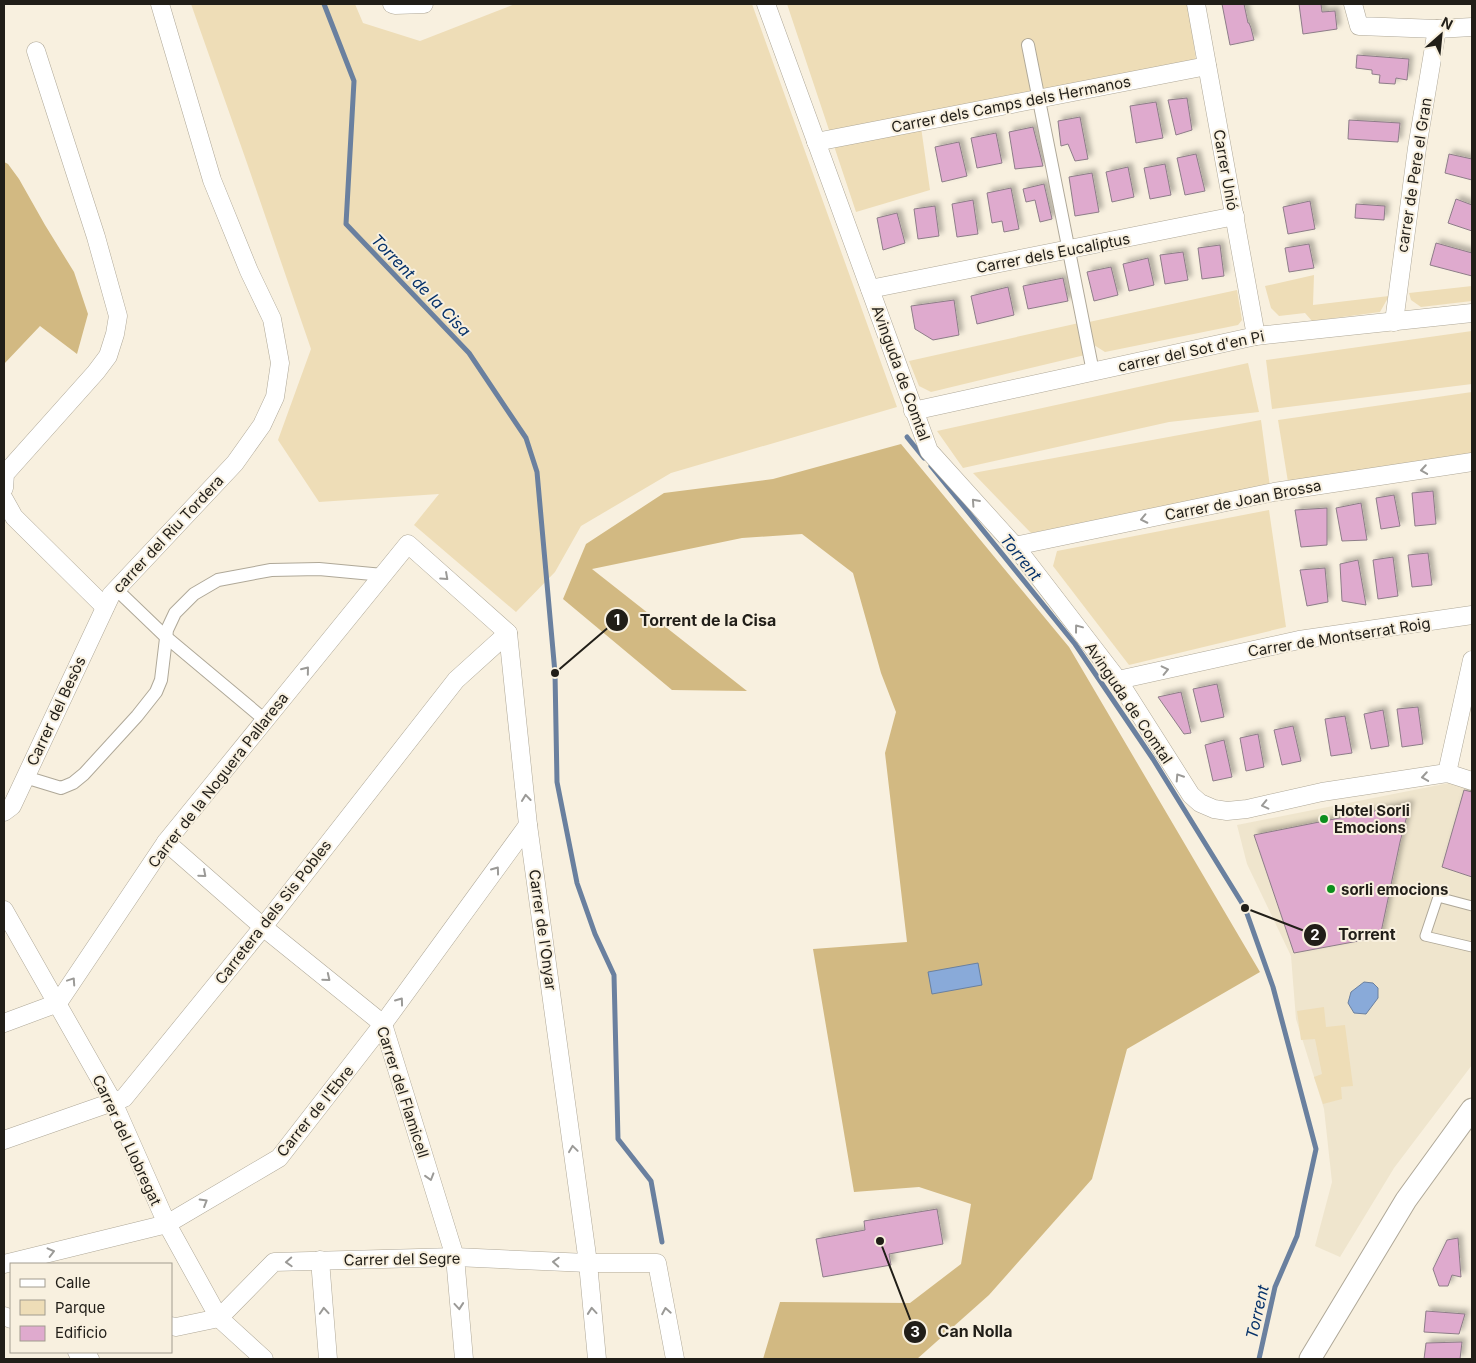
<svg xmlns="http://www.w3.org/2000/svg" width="1476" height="1363" font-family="Inter,sans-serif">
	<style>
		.built { fill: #efe5cd }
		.green { fill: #eeddb7 }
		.forest { fill: #d2b982 }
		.water { fill: #89aad9; stroke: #6a809f }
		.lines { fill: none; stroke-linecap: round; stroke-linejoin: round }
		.stream { stroke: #6a809f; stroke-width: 5 }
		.building { fill: #dfaace; stroke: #8d7d88; filter: url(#shadow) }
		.service-casing { stroke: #afa898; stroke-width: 11 }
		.pedestrian-casing { stroke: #afa898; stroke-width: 14 }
		.minor-casing { stroke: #afa898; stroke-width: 19 }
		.tertiary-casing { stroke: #afa898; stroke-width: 23 }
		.service { stroke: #fff; stroke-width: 9 }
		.pedestrian { stroke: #fff; stroke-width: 12 }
		.minor { stroke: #fff; stroke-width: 18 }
		.tertiary { stroke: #fff; stroke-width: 21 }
		.oneway { stroke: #9b9a97 }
		.poi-dot { fill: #0c8e1d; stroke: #f8f0df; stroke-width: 2 }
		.labels { text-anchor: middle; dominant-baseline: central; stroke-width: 4; stroke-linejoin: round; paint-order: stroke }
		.street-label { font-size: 15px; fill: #211e18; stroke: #f8f0df }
		.poi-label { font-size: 15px; font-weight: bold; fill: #211e18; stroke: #f8f0df; text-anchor: start }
		.water-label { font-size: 16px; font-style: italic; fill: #053169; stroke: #f8f0df }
		.leader { fill: none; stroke: #211e18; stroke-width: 2 }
		.callout-dot { fill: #211e18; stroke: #f8f0df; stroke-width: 2 }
		.mark-label { font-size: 15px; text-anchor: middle; font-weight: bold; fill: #fff }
		.callout-label { font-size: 16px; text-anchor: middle; font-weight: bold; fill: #211e18; stroke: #f8f0df; stroke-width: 4; stroke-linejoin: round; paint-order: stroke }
	</style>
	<defs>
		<filter id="shadow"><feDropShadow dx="4" dy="-4" stdDeviation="2.5" flood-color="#0004"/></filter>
	</defs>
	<rect width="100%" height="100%" fill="#f8f0df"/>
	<polygon class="built" points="1449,783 1472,790 1472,1065 1394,1168 1340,1257 1315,1246 1332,1182 1324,1109 1296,1019 1291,956 1247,864 1237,825"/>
	<g class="green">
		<polygon points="191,4 355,4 363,23 420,41 515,4 752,4 897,407 671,473 581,526 555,572 516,612 414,525 439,494 319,502 278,440 311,349 247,163"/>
		<polygon points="787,4 1188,4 1196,60 830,133"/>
		<polygon points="921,127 930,190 856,212 833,143"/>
		<polygon points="1314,275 1313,305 1389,296 1380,312 1312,321 1305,313 1279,316 1271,308 1265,286"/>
		<polygon points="1472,286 1472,301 1421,307 1411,300 1409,293"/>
		<polygon points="1237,290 1242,320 1238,325 1105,352 1094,345 1089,322"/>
		<polygon points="1079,323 1085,355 931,392 919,386 909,361"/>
		<polygon points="1472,331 1472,384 1272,409 1266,360"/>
		<polygon points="1248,363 1259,412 1169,422 963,468 937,431"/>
		<polygon points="1472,392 1472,453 1288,482 1278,420"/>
		<polygon points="1261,420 1270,487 1031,533 973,473"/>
		<polygon points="1269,510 1286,627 1129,665 1053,566 1057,551"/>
		<polygon points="1324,1007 1326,1027 1345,1025 1353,1086 1341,1087 1342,1099 1323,1104 1314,1077 1322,1074 1315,1039 1301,1040 1297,1011"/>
	</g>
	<g class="forest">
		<polygon points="4,162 8,164 19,179 45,225 74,272 88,314 77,354 40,326 4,364"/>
		<polygon points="901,444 1069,647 1260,972 1127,1049 1092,1179 989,1295 917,1359 763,1359 780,1302 910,1303 961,1264 971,1204 919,1187 854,1192 813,949 907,942 885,753 896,712 881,673 853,573 802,534 742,538 592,569 747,691 672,690 563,599 586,544 664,493 773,479"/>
	</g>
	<g class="water">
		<polygon points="978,963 982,985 932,994 928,972"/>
		<polygon points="1364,982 1373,983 1378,988 1378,998 1366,1014 1354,1013 1348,1003 1351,992"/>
	</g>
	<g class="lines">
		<g class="stream">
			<polyline points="324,4 354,81 346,224 469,353 526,438 537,472 555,673 557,782 577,883 595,934 614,975 618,1139 651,1181 662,1242"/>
			<polyline points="907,437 924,458"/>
			<polyline points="931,466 1075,644 1153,759 1245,908 1273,987 1316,1149 1297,1236 1275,1287 1259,1359"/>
		</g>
	</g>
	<g class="building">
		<polygon points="1222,4 1244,4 1248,23 1249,23 1251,28 1254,40 1230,45"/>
		<polygon points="1299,4 1321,4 1322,12 1335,11 1337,29 1303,34"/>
		<polygon points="1357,55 1409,59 1407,80 1396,78 1395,84 1379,83 1380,75 1372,74 1372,70 1356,68"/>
		<polygon points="1187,98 1192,130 1176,135 1168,100"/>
		<polygon points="1156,102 1163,138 1136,143 1130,106"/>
		<polygon points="1080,117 1088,159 1075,161 1068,144 1061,146 1058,121"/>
		<polygon points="1349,120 1400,123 1398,142 1348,139"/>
		<polygon points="1033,127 1043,166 1015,169 1009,132"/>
		<polygon points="996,133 1002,163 977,168 971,138"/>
		<polygon points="959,142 967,176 942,182 935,147"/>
		<polygon points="1196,154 1205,191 1185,195 1177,158"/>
		<polygon points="1449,154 1472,159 1472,180 1445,173"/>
		<polygon points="1165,164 1171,195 1150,199 1144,168"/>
		<polygon points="1128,167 1134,197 1112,202 1106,172"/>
		<polygon points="1092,173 1099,212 1075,216 1069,177"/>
		<polygon points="1044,184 1052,219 1040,222 1035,200 1026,202 1023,189"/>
		<polygon points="1011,188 1019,229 1004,232 1002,221 992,223 987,193"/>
		<polygon points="1456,199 1472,205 1472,231 1448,223"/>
		<polygon points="973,200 978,234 957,237 952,204"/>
		<polygon points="1310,201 1315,229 1288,234 1283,207"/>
		<polygon points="1356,204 1385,206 1384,220 1355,218"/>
		<polygon points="935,206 939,236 918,239 914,209"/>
		<polygon points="897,213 905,243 883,250 877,218"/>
		<polygon points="1436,243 1472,253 1472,276 1430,265"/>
		<polygon points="1309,244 1314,268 1289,272 1285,248"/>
		<polygon points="1220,245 1224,276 1202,279 1198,248"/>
		<polygon points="1183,252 1188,280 1165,284 1160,255"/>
		<polygon points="1148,258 1154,285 1129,291 1123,264"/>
		<polygon points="1111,267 1118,295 1094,301 1087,272"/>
		<polygon points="1063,278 1068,301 1028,309 1023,286"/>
		<polygon points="1008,287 1014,315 977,324 971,296"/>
		<polygon points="954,300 959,335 933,340 915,329 911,306"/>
		<polygon points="1433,491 1436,524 1415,526 1412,493"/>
		<polygon points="1394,495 1400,526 1381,529 1376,498"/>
		<polygon points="1361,503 1367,540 1342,541 1336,508"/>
		<polygon points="1327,508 1327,545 1301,547 1295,510"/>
		<polygon points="1428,553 1432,585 1412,587 1408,555"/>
		<polygon points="1393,557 1398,596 1378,599 1373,560"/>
		<polygon points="1358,560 1366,605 1342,601 1340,564"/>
		<polygon points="1325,568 1328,602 1307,606 1300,570"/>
		<polygon points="1217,684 1224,717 1201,722 1193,689"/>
		<polygon points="1181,692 1191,733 1184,734 1158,697"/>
		<polygon points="1418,707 1423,744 1402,747 1397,709"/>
		<polygon points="1383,710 1389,746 1371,749 1364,714"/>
		<polygon points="1345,716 1352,753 1331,756 1325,719"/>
		<polygon points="1293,726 1301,761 1282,765 1274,730"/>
		<polygon points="1258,734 1264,767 1246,771 1240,738"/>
		<polygon points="1224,740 1232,777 1213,781 1205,745"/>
		<polygon points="1464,790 1472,792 1472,877 1442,867"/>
		<polygon points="1410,804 1400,842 1380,937 1294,953 1254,835"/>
		<polygon points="937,1209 943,1244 889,1254 891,1265 823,1277 816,1239 865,1230 864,1221"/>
		<polygon points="1458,1238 1461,1277 1452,1275 1448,1286 1439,1286 1433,1269 1447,1240"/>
		<polygon points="1426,1311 1465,1314 1459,1334 1424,1332"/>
		<polygon points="1462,1342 1460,1359 1424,1359 1426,1343"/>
	</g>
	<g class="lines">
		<defs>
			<polyline id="service" points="1472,906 1438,897 1425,936 1472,947"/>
			<g id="pedestrian">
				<polyline points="1028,45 1093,372"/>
				<polyline points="116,589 166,637 265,720"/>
				<polyline points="25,777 61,788 73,783 84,774 137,716 156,692 161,680 167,630 175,613 194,594 218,580 271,570 319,569 383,575"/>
			</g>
			<g id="minor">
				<polyline points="392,4 395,5 424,4"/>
				<polyline points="766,4 929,451 1015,546 1118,680 1191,795 1200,803 1214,809 1227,811 1247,809 1322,792 1447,773 1472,781"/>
				<polyline points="1196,4 1256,336"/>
				<polyline points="1353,4 1359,26 1437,29 1472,27"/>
				<polyline points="816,142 1207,66"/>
				<polyline points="870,289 1235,216"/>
				<polyline points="1394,322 1417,148 1437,29"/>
				<polyline points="913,411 1256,336 1472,313"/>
				<polyline points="4,488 5,474 96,372 108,356 115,334 118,316 96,237 36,51"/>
				<polyline points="4,499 14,517 105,607"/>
				<polyline points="1015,546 1274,492 1472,462"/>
				<polyline points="1118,680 1299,640 1472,615"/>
				<polyline points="1447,773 1472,660"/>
				<polyline points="4,812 12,806 111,595 235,463 262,425 275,397 280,363 272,319 249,271 212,180 160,4"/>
				<polyline points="166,842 263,927 383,1024 455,1257 464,1359"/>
				<polyline points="4,910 113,1102 167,1224 219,1318 264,1359"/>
				<polyline points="4,1023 58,1003 166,842 408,544 508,633 528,825 588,1263 597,1359"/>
				<polyline points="4,1140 124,1098 263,927 456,680 508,633"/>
				<polyline points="320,1260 328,1359"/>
				<polyline points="4,1264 167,1224 279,1158 383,1024 528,825"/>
				<polyline points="4,1316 11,1319"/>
				<polyline points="171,1326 176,1327 219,1318 274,1262 455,1257 588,1263 657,1263 675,1359"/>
				<polyline points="77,1352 90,1359"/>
			</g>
			<polyline id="tertiary" points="1310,1359 1406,1200 1472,1109"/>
		</defs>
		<use href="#service" class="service-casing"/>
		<use href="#pedestrian" class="pedestrian-casing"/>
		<use href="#minor" class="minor-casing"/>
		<use href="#tertiary" class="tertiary-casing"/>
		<use href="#service" class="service"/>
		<use href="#pedestrian" class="pedestrian"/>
		<use href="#minor" class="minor"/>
		<use href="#tertiary" class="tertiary"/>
	</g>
	<defs><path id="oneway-chevron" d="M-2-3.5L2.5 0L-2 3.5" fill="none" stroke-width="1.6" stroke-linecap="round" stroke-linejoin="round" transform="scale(1.25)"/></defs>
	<g class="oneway">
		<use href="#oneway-chevron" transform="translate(1424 470) rotate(171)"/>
		<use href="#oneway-chevron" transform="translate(975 502) rotate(-132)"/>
		<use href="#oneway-chevron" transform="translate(1144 519) rotate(168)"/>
		<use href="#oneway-chevron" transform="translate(445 577) rotate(42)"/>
		<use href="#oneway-chevron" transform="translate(1078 628) rotate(-127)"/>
		<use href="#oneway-chevron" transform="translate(306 670) rotate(-51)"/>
		<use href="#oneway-chevron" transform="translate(1165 670) rotate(-13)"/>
		<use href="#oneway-chevron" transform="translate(1179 777) rotate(-123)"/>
		<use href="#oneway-chevron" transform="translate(1425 777) rotate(171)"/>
		<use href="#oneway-chevron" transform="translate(526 798) rotate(-96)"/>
		<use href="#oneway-chevron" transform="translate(1265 805) rotate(167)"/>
		<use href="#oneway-chevron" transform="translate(496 870) rotate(-54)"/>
		<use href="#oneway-chevron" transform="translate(203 874) rotate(41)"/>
		<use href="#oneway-chevron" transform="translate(327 978) rotate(39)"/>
		<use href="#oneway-chevron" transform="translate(72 981) rotate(-56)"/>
		<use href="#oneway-chevron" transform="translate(400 1001) rotate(-54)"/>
		<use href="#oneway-chevron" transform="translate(573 1149) rotate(-98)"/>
		<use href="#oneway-chevron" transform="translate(430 1177) rotate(73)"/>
		<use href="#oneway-chevron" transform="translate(204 1202) rotate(-31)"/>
		<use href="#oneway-chevron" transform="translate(51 1252) rotate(-14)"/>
		<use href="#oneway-chevron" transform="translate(289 1262) rotate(177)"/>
		<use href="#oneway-chevron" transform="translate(556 1262) rotate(-177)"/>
		<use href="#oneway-chevron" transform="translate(459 1306) rotate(85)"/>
		<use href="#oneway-chevron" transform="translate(324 1311) rotate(-94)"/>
		<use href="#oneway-chevron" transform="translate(592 1311) rotate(-95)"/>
		<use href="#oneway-chevron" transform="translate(666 1311) rotate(-100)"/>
	</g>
	<g class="poi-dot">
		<circle cx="1324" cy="819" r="5"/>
		<circle cx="1331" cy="889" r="5"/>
	</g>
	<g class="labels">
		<g class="street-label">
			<text transform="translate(1011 104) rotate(-11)">Carrer dels Camps dels Hermanos</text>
			<text transform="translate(1226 170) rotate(80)">Carrer Unió</text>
			<text transform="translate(1414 175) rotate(-81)">carrer de Pere el Gran</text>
			<text transform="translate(1053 253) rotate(-11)">Carrer dels Eucaliptus</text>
			<text transform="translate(1191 351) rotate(-12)">carrer del Sot d'en Pi</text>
			<text transform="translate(901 373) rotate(70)">Avinguda de Comtal</text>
			<text transform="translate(1243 500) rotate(-11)">Carrer de Joan Brossa</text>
			<text transform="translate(168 534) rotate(-47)">carrer del Riu Tordera</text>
			<text transform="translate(1339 637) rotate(-9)">Carrer de Montserrat Roig</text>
			<text transform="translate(1129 703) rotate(56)">Avinguda de Comtal</text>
			<text transform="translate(56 711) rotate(-65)">Carrer del Besòs</text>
			<text transform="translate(218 780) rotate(-52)">Carrer de la Noguera Pallaresa</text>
			<text transform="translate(273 912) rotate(-52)">Carretera dels Sis Pobles</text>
			<text transform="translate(543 930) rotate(82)">Carrer de l'Onyar</text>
			<text transform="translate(403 1092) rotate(72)">Carrer del Flamicell</text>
			<text transform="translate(315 1111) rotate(-51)">Carrer de l'Ebre</text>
			<text transform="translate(127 1140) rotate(65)">Carrer del Llobregat</text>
			<text transform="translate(402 1259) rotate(-1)">Carrer del Segre</text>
		</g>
		<g class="poi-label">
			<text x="1334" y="810">Hotel Sorli<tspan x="1334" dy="17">Emocions</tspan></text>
			<text x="1341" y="889">sorli emocions</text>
		</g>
		<g class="water-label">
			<text transform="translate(421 285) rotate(46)">Torrent de la Cisa</text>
			<text transform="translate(1021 557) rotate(51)">Torrent</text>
			<text transform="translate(1257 1312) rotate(-77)">Torrent</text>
		</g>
	</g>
	<path class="leader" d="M555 673L617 620M1245 908L1315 935M880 1241L915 1332"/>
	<g class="callout-dot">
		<circle cx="555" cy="673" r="5"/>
		<circle cx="1245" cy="908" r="5"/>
		<circle cx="880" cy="1241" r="5"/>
		<circle cx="617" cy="620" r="12"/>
		<circle cx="1315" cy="935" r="12"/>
		<circle cx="915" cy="1332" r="12"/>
	</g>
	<g class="mark-label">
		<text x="617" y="625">1</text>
		<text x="1315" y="940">2</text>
		<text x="915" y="1337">3</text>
	</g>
	<g class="callout-label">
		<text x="708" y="626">Torrent de la Cisa</text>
		<text x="1367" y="940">Torrent</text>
		<text x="975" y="1337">Can Nolla</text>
	</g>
	<rect width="1476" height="1363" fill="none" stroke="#211e18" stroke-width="10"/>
	<rect x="10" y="1263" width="162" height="90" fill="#f8f0df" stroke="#a29c8f"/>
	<rect x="20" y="1279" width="25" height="8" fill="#ffffff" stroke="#a29c8f"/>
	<text x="55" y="1288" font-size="15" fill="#211e18">Calle</text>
	<rect x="20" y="1300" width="25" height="15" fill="#eeddb7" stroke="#a29c8f"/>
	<text x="55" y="1313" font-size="15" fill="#211e18">Parque</text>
	<rect x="20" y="1326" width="25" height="15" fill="#dfaace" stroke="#a29c8f"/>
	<text x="55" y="1338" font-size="15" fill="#211e18">Edificio</text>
	<g transform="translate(1441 35) rotate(27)" stroke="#f8f0df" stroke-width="4" paint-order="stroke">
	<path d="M0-4L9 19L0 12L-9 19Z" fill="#211e18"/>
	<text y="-8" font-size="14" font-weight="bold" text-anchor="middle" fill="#211e18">N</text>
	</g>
</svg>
